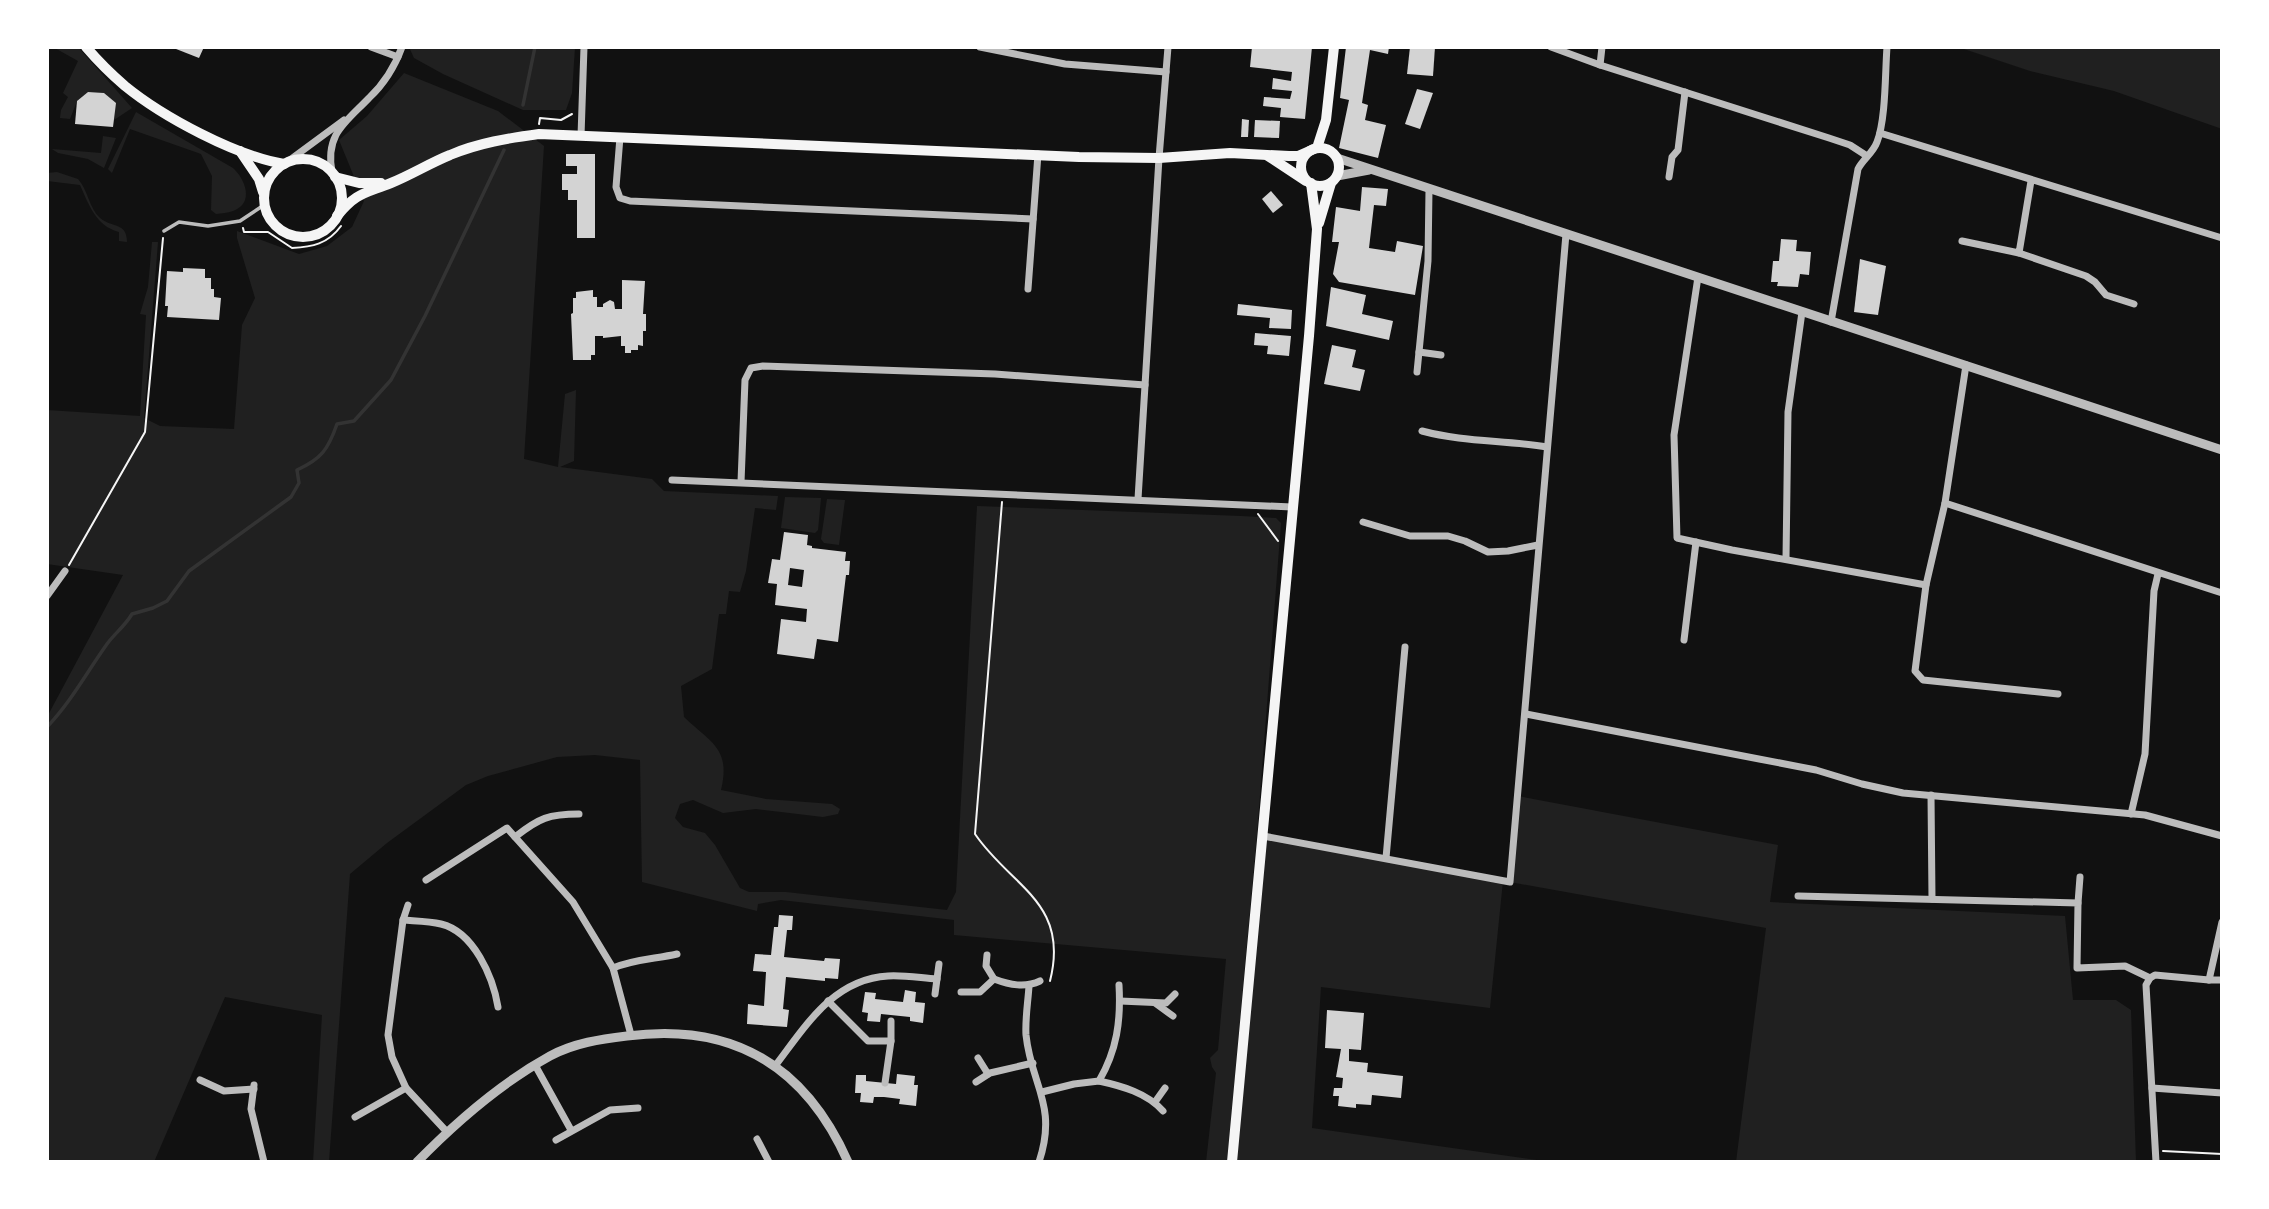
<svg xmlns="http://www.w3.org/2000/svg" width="2269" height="1209" font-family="'Sofia Sans Condensed',sans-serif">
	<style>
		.green { fill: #202020 }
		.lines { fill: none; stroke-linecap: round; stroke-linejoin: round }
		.stream { stroke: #333; stroke-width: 3.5 }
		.building { fill: #d3d3d3; fill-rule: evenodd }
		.path { stroke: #f5f5f5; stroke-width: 2 }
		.service { stroke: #bcbcbc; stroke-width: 3.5 }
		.minor { stroke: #bcbcbc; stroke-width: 7 }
		.tertiary { stroke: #bcbcbc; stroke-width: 9 }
		.primary { stroke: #f5f5f5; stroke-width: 10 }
	</style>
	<rect width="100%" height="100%" fill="#111"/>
	<g class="green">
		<polygon points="53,47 78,47 132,108 114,120 115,103 104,93 88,92 77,101 70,119 60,118 61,110 68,97 63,93 78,61"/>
		<polygon points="575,47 572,93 566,110 523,110 443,74 414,58 409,47"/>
		<polygon points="1958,47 2222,47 2222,129 2114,91 2030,71"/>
		<path d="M404,73L498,111L544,146L524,459L558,467L565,394L576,390L574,461L560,467L652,479L664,491L778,496L776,510L755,508L746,571L740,592L729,591L726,614H719L712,669L681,686L684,717C711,743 731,748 721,790L766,799L832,804L840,809L838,814L823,817L756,809L723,813L693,800L680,804L675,818L683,827L705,833L715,845L740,888L749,892H786L947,910L956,892L977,506L1241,516L1276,518L1281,523L1257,834L1227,1162H1206L1216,1073L1212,1067L1210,1058L1218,1050L1226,959L954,935V920L781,900L758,904L757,911L642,882L640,760L595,755L557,757L488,776L466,785L387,843L350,874L329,1162H313L322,1015L225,997L154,1162H47V717L123,575L47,564V410L140,416L146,315L140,314L148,287L152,242H158L144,418L160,426L234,429L242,325L255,298L237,238V231L299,254L327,246L352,227L364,201L339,140L367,116Z"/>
		<path d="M136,112L233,168C245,179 255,203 233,211C228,213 221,213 216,214L211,210L212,176L201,154L130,129L112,173L108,169Z"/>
		<polygon points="103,136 116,138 104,168 88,159 58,153 52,149 101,153"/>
		<path d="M57,172L78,179C88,190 89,208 100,218C112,228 127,222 127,242L119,241V232C96,226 89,205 80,185L47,181V173Z"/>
		<polygon points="785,497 821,498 818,530 815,533 781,528"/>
		<polygon points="827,499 845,500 839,545 824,543 821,539"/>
		<polygon points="1518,796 1778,845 1770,902 2065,916 2073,1000 2116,1000 2131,1010 2136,1162 1736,1162 1766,928 1510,882"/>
		<polygon points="1263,836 1503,881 1490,1008 1321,987 1312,1128 1551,1162 1232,1162"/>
	</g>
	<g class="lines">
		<g class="stream">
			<polyline points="523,105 535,47"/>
			<path d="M47,727C71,702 87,672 107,644C115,633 125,626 132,614L153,608L167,601L189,571L291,497L299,483L297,470C321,459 328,450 337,424L354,421L391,380L425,316L504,150"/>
		</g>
	</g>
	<g class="building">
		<polygon points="171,47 204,47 199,58"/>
		<polygon points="1252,47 1312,47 1305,119 1280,117 1281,108 1263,106 1264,97 1290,99 1292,91 1272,89 1273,78 1291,81 1292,72 1250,67"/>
		<polygon points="1346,47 1389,47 1388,54 1370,50 1362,103 1368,105 1365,120 1386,125 1378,158 1339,148 1349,100 1340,98"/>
		<polygon points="1410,47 1435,47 1433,76 1407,74"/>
		<polygon points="1417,89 1433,93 1420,129 1405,124"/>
		<polygon points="88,92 104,93 116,103 113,127 75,124 77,101"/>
		<polygon points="1242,119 1249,120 1248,137 1241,137"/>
		<polygon points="1255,120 1280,121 1279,138 1254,137"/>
		<polygon points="566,154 595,154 595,238 577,238 577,200 568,200 568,190 562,190 562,174 577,174 577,166 566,166"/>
		<polygon points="1362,187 1388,189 1386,206 1374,205 1369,248 1395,252 1397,241 1423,246 1415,295 1339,282 1333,274 1339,242 1332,242 1336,207 1360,211"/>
		<polygon points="1271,191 1283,205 1273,213 1262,199"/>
		<polygon points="1781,239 1797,240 1796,251 1811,252 1809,275 1800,274 1798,287 1777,286 1778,282 1771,282 1773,261 1779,261"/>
		<polygon points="1860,259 1886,266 1878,315 1854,312"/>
		<polygon points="183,268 205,269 205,278 211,278 211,289 214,289 214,297 221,298 219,320 167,317 168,306 165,306 167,271 183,272"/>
		<polygon points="622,280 645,281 643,314 646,314 646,331 643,331 643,346 638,345 638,350 631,350 631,353 625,353 625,346 621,346 621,336 603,338 603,336 595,336 595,355 591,355 591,360 573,360 571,314 573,313 573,298 576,298 576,292 593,290 593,297 597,297 597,307 603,307 603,304 610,300 614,302 615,309 622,309"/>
		<polygon points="1331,287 1366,295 1362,314 1393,321 1389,340 1326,326"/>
		<polygon points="1238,304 1292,310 1291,329 1269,328 1270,318 1237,315"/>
		<polygon points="1255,333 1291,336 1289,356 1267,354 1268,346 1254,345"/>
		<polygon points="1332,345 1356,350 1352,367 1365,370 1360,391 1324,384"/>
		<path d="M784,532L808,535L807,545L812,546V548L846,552L845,561H850L849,575H846L838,642L817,639L814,659L777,654L781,619L806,622L807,609L775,605L777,584L768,583L772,559L780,560ZM790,568L804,570L802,587L788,585Z"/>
		<polygon points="779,915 793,916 792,930 787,930 784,957 824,961 825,958 840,959 838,979 825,978 825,981 786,977 783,1009 789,1010 787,1027 747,1024 748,1004 764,1006 766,972 753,971 755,954 771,955 774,927 778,927"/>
		<polygon points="905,990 916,992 915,1002 925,1003 923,1023 910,1021 910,1017 881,1014 880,1022 867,1021 868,1013 862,1012 865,992 876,993 875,999 903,1002"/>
		<polygon points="1327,1010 1364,1013 1361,1050 1349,1049 1349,1061 1368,1063 1367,1072 1403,1076 1401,1098 1372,1095 1371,1105 1356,1104 1356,1108 1338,1106 1339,1096 1333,1096 1334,1088 1342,1088 1343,1078 1336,1077 1341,1049 1325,1048"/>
		<polygon points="897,1074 915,1076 914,1085 918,1085 916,1106 899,1104 900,1099 884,1097 874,1097 873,1103 860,1102 861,1093 855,1093 856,1075 866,1075 866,1081 896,1084"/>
	</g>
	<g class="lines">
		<g class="path">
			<polyline points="539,124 540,118 561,120 572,114"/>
			<path d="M243,228L244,232H268L292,248C312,247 328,244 341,226"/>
			<path d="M1002,502L975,834C1011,887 1070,902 1050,981"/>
			<polyline points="1258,514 1278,541"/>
			<polyline points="69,565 145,432 163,238"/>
			<polyline points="2163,1151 2222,1154"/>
		</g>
		<polyline class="service" points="164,231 179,222 208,226 240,221 264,205"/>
		<g class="minor">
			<polyline points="371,47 398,57"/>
			<polyline points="980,47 1065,64 1166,72"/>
			<polyline points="1551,47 1600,65 1829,138 1850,145 1867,156"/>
			<polyline points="1600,65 1602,47"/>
			<polyline points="1880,133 2222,238"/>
			<polyline points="581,136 584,47"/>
			<polyline points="620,137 616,187 620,198 630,201 1033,219"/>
			<polyline points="287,162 344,120"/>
			<path d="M332,172C325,134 345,123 369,98C384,84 395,66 402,47"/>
			<polyline points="1669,177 1672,157 1678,150 1685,92"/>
			<polyline points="1962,241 2019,253 2031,181"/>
			<polyline points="2019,253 2086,276 2095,282 2106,295 2134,304"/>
			<polyline points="1698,277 1674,435 1677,538 1732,550 1926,585"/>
			<polyline points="1028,289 1038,154"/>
			<path d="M1831,322L1858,169C1863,159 1873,153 1877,142C1886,119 1885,73 1887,47"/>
			<polyline points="1419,352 1441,355"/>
			<polyline points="1966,365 1945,503 1926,585 1915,671 1923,680 2058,694"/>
			<polyline points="1417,372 1428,261 1429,190"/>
			<path d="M1422,431C1463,442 1506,440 1547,447"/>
			<polyline points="672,480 1292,507"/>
			<polyline points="741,482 745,380 751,368 763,366 995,374 1145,385"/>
			<polyline points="1138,499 1159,158 1168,47"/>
			<polyline points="1945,503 2222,593"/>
			<polyline points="1363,522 1410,536 1448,536 1465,541 1488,552 1508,551 1538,545"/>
			<polyline points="1786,559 1788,412 1802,312"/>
			<polyline points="47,596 65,571"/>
			<polyline points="1684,640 1696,542"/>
			<polyline points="1526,714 1816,770 1862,784 1903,793 2145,815 2222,836"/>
			<polyline points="1931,795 1932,899"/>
			<path d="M579,814C549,814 539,818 515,837L573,902L613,968L631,1035"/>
			<polyline points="2131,814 2145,754 2154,591 2158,574"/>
			<polyline points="1263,836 1510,882 1566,234"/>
			<polyline points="1386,858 1405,647"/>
			<polyline points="426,880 507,828 515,837"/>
			<polyline points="1798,896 2078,903 2077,968 2125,966 2150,978"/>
			<polyline points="2078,903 2080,877"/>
			<polyline points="408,905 403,920 388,1035 392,1057 406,1088 447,1132"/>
			<path d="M403,920C415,921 429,921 441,924C474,932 493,977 498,1007"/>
			<polyline points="2222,922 2209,980 2222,980"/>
			<path d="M987,955L986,966L994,979C1010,985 1025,988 1040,981"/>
			<path d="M613,968C635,959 655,959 677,954"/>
			<path d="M1029,986C1028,1002 1025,1019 1026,1035C1031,1085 1058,1105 1039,1162"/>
			<polyline points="961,992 980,992 994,979"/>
			<polyline points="935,994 939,964"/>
			<polyline points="828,1001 868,1041 891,1041"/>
			<polyline points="1120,1001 1166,1003 1175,994"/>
			<polyline points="1155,1003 1173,1016"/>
			<polyline points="978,1058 988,1074"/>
			<polyline points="535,1065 571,1130"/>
			<path d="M775,1066C805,1027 833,979 888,976C904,975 921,978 937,979"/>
			<polyline points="200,1080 224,1091 254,1089"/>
			<path d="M1099,1081C1122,1086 1147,1093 1163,1111"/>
			<polyline points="976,1082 990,1073 1033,1063"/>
			<polyline points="885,1083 891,1041 891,1021"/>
			<polyline points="254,1085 251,1109 264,1162"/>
			<polyline points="2152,1088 2222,1093"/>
			<path d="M1042,1092L1074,1084L1099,1081C1117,1050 1121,1021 1119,985"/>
			<polyline points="1155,1102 1165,1088"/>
			<polyline points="355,1117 406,1088"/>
			<polyline points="757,1139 769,1162"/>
			<polyline points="556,1140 610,1110 638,1108"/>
			<polyline points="2156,1162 2146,985 2150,978 2155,975 2209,980"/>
		</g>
		<g class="tertiary">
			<polyline points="1337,158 2222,450"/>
			<polyline points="1337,176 1369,170"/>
			<path d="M417,1162C456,1122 501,1083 550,1056C574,1043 601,1039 627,1036C732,1022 805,1065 848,1162"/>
		</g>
		<g class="primary">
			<path d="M86,47C98,61 111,74 125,86C163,117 236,156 284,164"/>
			<polyline points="1317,148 1326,120 1334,47"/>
			<circle cx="1320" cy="167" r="19"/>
			<polyline points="240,151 259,179 263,192"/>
			<polyline points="1268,156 1306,181"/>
			<circle cx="303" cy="198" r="39"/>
			<polyline points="335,177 359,183 381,183"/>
			<path d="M337,216C357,192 364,194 391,183C411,175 430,163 450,155C478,143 509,138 539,134L1079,157L1159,158L1230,153L1289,156H1298L1314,149"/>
			<polyline points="1319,223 1331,183"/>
			<polyline points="1232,1162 1309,336 1317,229 1311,183"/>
		</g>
	</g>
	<rect width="2269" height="1209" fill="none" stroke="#ffffff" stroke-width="98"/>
</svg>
